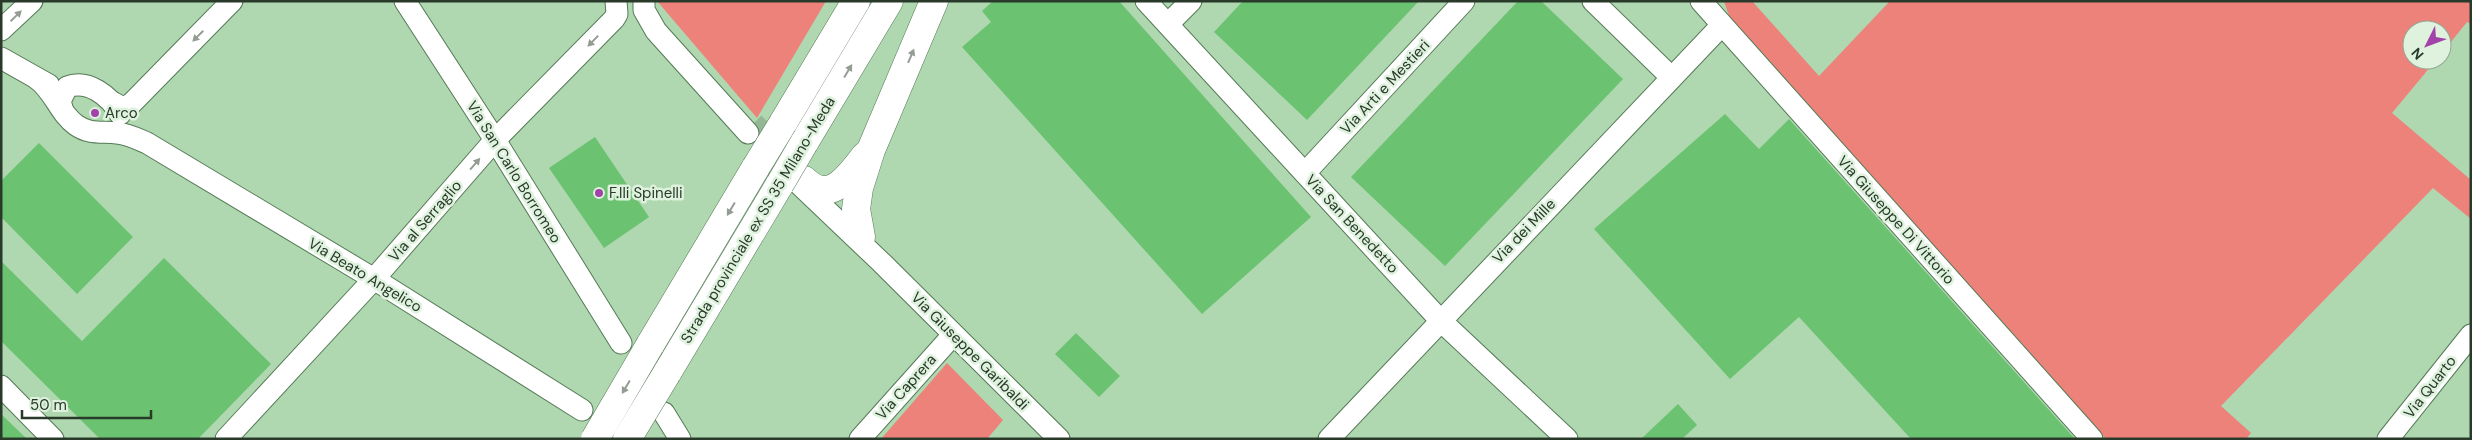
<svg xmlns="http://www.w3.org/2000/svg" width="2472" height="440" font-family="'DM Sans',sans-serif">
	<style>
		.green { fill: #ed827a }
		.building { fill: #6bc371 }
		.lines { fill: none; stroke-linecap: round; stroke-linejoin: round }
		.minor-tunnel { stroke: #94b795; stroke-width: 21; stroke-dasharray: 21 11; stroke-linecap: butt }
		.minor-casing { stroke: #557a56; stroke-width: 23 }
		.highway-casing { stroke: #557a56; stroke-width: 29 }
		.minor { stroke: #fff; stroke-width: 21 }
		.highway { stroke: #fff; stroke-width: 28 }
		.highway-bridge-casing { stroke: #557a56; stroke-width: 29; stroke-linecap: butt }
		.highway-bridge { stroke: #fff; stroke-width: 28 }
		.oneway { fill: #949c94 }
		.poi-dot { fill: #a342a9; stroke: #def2de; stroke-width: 2 }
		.labels { text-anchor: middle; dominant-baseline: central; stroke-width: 5; stroke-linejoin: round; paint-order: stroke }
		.street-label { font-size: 15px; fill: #29392a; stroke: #def2de }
		.poi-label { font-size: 15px; fill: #29392a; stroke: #def2de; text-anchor: start }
	</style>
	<rect width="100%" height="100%" fill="#afd7b0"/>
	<g class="green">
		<polygon points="657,1 826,1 757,118"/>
		<polygon points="1724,1 1752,1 1819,76 1890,1 2471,1 2471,24 2467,22 2442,53 2442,30 2412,30 2412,60 2436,60 2392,113 2471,180 2471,219 2433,188 2221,406 2251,433 2246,439 2106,439 1729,16"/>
		<polygon points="947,363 1003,420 987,439 881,439"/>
	</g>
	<g class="building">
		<polygon points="993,1 1119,1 1311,217 1202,314 962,47 991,22 982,11"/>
		<polygon points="1243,1 1419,1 1307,120 1214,32"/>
		<polygon points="1518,1 1541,1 1623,79 1445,266 1351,177"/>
		<polygon points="1725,114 1759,149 1789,119 2075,439 1911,439 1799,317 1730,379 1594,229"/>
		<polygon points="595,137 649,217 604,248 549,168"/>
		<polygon points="39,143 133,237 77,294 1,217 1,181"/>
		<polygon points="164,258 271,364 198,439 100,439 1,341 1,261 82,341"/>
		<polygon points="1076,333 1120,376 1099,397 1055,354"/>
		<polygon points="1678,404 1697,425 1682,439 1641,439"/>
		<polygon points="1,414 27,439 1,439"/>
	</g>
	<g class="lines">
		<polyline class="minor-tunnel" points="754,123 782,150"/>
		<defs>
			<g id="minor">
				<polyline points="405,1 495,140 621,343"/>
				<polyline points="644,1 644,10 656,31 748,133"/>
				<polyline points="1146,1 1440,320 1567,439"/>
				<polyline points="1593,1 1671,77"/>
				<polyline points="1701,1 2092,439"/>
				<polyline points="1168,24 1191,1"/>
				<polyline points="1,30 32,1"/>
				<polyline points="1,58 49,85"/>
				<path d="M36,78C54,90 59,113 76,125C90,135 102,131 117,133C128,134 138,139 147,143L374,279L582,410"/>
				<polyline points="114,103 123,108 131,104 232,1"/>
				<path d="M62,108L60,101L67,87C88,79 110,96 120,114"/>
				<polyline points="1305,173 1464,1"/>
				<polyline points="800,185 882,263 1059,439"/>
				<polyline points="1,386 53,439"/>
				<polyline points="664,413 680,439"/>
				<polyline points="226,439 374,279 495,140 614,19 617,14 616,1"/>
				<polyline points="860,439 953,335"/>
				<polyline points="1329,439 1722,25"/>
				<polyline points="2388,439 2471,335"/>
			</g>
			<g id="highway">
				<polyline points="783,123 856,1"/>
				<polyline points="804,143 889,1"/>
				<path d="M804,180C830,206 849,176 865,156"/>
				<polyline points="861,237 856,209 859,188 871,150 934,1"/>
				<polyline points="650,345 756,167"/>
				<polyline points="667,373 780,184"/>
			</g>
		</defs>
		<use href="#minor" class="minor-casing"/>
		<use href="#highway" class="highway-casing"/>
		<use href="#minor" class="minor"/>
		<use href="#highway" class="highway"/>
		<defs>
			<g id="highway-bridge">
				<polyline points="756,167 783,123"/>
				<polyline points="780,184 804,143"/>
				<polyline points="595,439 650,345"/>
				<polyline points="627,439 667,373"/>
			</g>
		</defs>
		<use href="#highway-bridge" class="highway-bridge-casing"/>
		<use href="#highway-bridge" class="highway-bridge"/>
	</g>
	<defs><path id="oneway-solid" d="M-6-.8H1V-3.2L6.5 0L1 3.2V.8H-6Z" transform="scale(1.25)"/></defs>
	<g class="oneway">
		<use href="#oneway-solid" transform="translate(16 16) rotate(-44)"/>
		<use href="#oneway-solid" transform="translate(198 36) rotate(135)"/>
		<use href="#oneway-solid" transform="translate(593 41) rotate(134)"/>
		<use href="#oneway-solid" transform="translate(911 56) rotate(-67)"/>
		<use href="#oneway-solid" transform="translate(848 71) rotate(-59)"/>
		<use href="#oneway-solid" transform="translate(475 164) rotate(-49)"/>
		<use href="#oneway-solid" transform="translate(731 209) rotate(121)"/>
		<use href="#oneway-solid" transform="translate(626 387) rotate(121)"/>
	</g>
	<g class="poi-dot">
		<circle cx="95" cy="113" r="5"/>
		<circle cx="599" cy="193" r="5"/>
	</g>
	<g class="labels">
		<g class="street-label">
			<text transform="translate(1385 87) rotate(-47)">Via Arti e Mestieri</text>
			<text transform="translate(514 172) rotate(58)">Via San Carlo Borromeo</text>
			<text transform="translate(758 220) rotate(-59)">Strada provinciale ex SS 35 Milano-Meda</text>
			<text transform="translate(1896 220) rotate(48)">Via Giuseppe Di Vittorio</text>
			<text transform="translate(425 221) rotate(-49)">Via al Serraglio</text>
			<text transform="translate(1352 224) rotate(47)">Via San Benedetto</text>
			<text transform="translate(1524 231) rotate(-46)">Via dei Mille</text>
			<text transform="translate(365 275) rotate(31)">Via Beato Angelico</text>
			<text transform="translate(970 351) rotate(45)">Via Giuseppe Garibaldi</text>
			<text transform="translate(906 387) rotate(-48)">Via Caprera</text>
			<text transform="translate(2430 387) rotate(-52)">Via Quarto</text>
		</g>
		<g class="poi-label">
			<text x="105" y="113">Arco</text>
			<text x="609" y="193">F.lli Spinelli</text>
		</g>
	</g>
	<rect width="2472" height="440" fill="none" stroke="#29392a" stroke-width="5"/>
	<g transform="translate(2427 45) rotate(228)"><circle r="24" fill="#def2de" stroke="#96a896"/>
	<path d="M0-4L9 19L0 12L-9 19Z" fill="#a342a9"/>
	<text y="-8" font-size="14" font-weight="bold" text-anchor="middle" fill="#29392a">N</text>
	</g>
	<path d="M22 410v8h129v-8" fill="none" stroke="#29392a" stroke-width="2.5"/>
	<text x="30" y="410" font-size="15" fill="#29392a" stroke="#def2de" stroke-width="4" paint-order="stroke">50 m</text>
</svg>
